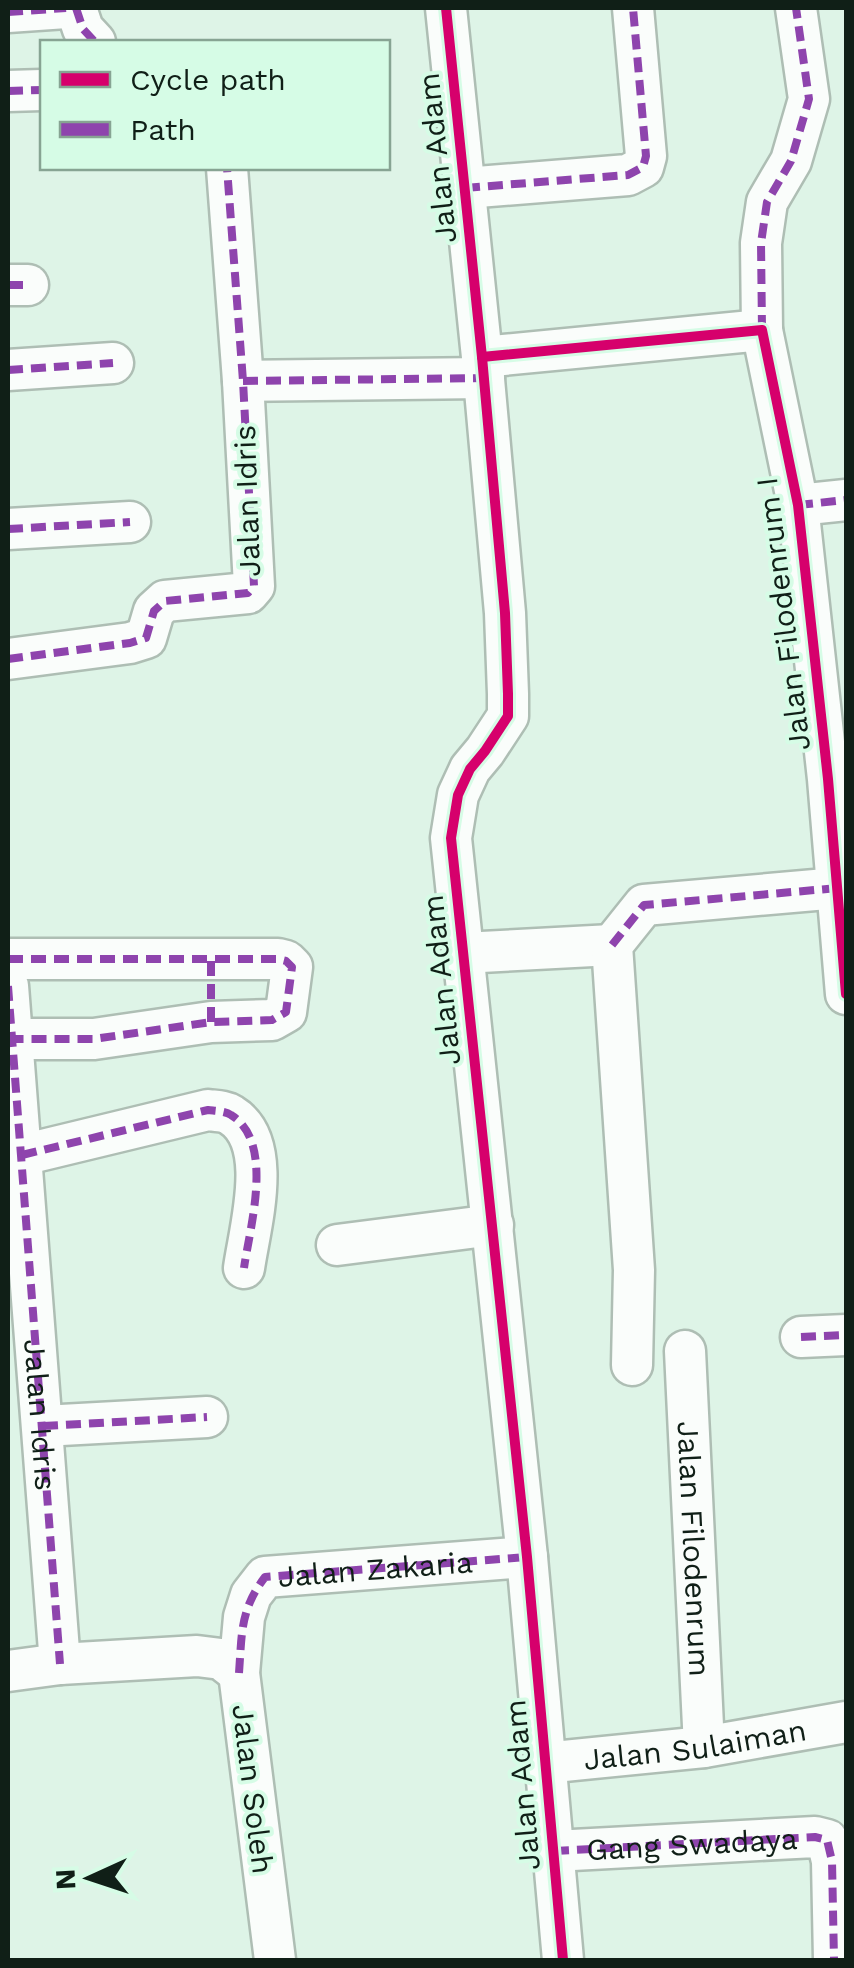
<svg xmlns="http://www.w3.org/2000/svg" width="854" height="1968" font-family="'Work Sans',sans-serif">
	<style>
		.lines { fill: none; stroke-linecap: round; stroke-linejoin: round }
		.street-casing { stroke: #aebeb4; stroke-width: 45 }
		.street { stroke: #fafdfb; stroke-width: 40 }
		.quiet { stroke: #8e44ad; stroke-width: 8; stroke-dasharray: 15 8; stroke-linecap: butt }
		.cycleway-casing { stroke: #d6fce6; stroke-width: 16 }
		.cycleway { stroke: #d6006c; stroke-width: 10 }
		.labels { text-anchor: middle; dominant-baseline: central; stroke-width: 8; stroke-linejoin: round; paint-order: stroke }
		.street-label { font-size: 30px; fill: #101f17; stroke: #d6fce6 }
	</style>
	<rect width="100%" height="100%" fill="#def4e7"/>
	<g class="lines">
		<defs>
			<g id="street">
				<polyline points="76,8 83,29 95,42"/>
				<polyline points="446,8 482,357 505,613 508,694 508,716 485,751 470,769 458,795 451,838 527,1557 563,1960"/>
				<polyline points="8,12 66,8"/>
				<polyline points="8,91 42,90"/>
				<polyline points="465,188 628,175 643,167 646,156 633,8"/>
				<polyline points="8,285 28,285"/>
				<polyline points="762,330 761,243 767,202 791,161 809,99 796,8"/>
				<polyline points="482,357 762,330 798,505 828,779 846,994"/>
				<polyline points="8,370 113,363"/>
				<polyline points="243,381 484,378"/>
				<polyline points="798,505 846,500"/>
				<polyline points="8,529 130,522"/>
				<polyline points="8,659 130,643 146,638 154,611 165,601 248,593 254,586 243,381 227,168"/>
				<polyline points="462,953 612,945"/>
				<polyline points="8,959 278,959 286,961 292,967 286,1012 272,1020 211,1022 94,1039 11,1039"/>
				<polyline points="8,986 60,1664"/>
				<path d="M22,1155L208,1110C216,1111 225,1111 231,1115C275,1142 250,1226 244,1268"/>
				<polyline points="337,1245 493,1225"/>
				<polyline points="801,1337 846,1335"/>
				<path id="s1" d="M685,1351L704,1747"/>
				<polyline points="632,1365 634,1270 612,945 644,905 838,888"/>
				<polyline points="43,1426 207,1417"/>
				<polyline points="8,1671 60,1664 197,1656 221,1659 239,1673"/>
				<path id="s2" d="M544,1763L704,1747L846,1722"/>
				<path id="s3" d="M554,1851L815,1837L827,1840L832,1861L834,1960"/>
				<polyline points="275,1960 239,1673 244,1617 251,1595 265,1577 527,1557"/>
			</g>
		</defs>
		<use href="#street" class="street-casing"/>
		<use href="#street" class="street"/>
		<g class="quiet">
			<polyline points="76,8 83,29 95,42"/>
			<polyline points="8,12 66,8"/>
			<polyline points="8,91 42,90"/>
			<polyline points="465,188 628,175 643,167 646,156 633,8"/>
			<polyline points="8,285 28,285"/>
			<polyline points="762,330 761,243 767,202 791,161 809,99 796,8"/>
			<polyline points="8,370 113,363"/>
			<polyline points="243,381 484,378"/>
			<polyline points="798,505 846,500"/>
			<polyline points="8,529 130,522"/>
			<polyline points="8,659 130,643 146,638 154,611 165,601 248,593 254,586 243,381 227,168"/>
			<polyline points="612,945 644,905 838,888"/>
			<polyline points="8,959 278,959 286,961 292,967 286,1012 272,1020 211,1022 94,1039 11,1039"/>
			<path id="s4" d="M8,986L60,1664"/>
			<polyline points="211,1022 211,957"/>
			<path d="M22,1155L208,1110C216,1111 225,1111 231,1115C275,1142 250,1226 244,1268"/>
			<polyline points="801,1337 846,1335"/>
			<polyline points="43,1426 207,1417"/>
			<path id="s5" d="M239,1673C242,1633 240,1610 265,1577L527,1557"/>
			<polyline points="554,1851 815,1837 827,1840 832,1861 834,1960"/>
		</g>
		<defs>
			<g id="cycleway">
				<polyline points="446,8 482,357 505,613 508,694 508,716 485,751 470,769 458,795 451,838 527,1557 563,1960"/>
				<polyline points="482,357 762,330 798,505 828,779 846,994"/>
			</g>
		</defs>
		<use href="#cycleway" class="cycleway-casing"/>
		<use href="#cycleway" class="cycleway"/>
	</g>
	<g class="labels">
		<g class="street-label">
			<text transform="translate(437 158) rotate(-96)">Jalan Adam</text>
			<text transform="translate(247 501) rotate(-92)">Jalan Idris</text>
			<text transform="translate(783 614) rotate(-97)">Jalan Filodenrum I</text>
			<text transform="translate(441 980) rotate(-96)">Jalan Adam</text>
			<text stroke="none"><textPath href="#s4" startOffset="430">Jalan Idris</textPath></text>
			<text stroke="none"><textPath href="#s1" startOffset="198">Jalan Filodenrum</textPath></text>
			<text stroke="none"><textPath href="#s5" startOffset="212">Jalan Zakaria</textPath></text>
			<text stroke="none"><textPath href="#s2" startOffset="152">Jalan Sulaiman</textPath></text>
			<text transform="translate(522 1785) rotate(-95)">Jalan Adam</text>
			<text transform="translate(253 1789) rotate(83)">Jalan Soleh</text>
			<text stroke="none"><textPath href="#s3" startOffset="138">Gang Swadaya</textPath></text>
		</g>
	</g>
	<rect width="854" height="1968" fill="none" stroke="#101f17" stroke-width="20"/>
	<rect x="40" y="40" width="350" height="130" fill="#d6fce6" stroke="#87a493" stroke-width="2.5"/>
	<rect x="60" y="72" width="50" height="15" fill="#d6006c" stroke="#87a493" stroke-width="2.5"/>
	<text x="130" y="90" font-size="30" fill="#101f17">Cycle path</text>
	<rect x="60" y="122" width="50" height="15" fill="#8e44ad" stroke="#87a493" stroke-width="2.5"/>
	<text x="130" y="140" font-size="30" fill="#101f17">Path</text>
	<g transform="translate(90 1878) rotate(267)" stroke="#d6fce6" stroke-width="8" paint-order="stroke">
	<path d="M0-8L18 38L0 25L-18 38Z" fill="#101f17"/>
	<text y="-15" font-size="28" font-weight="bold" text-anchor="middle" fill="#101f17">N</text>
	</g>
</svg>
